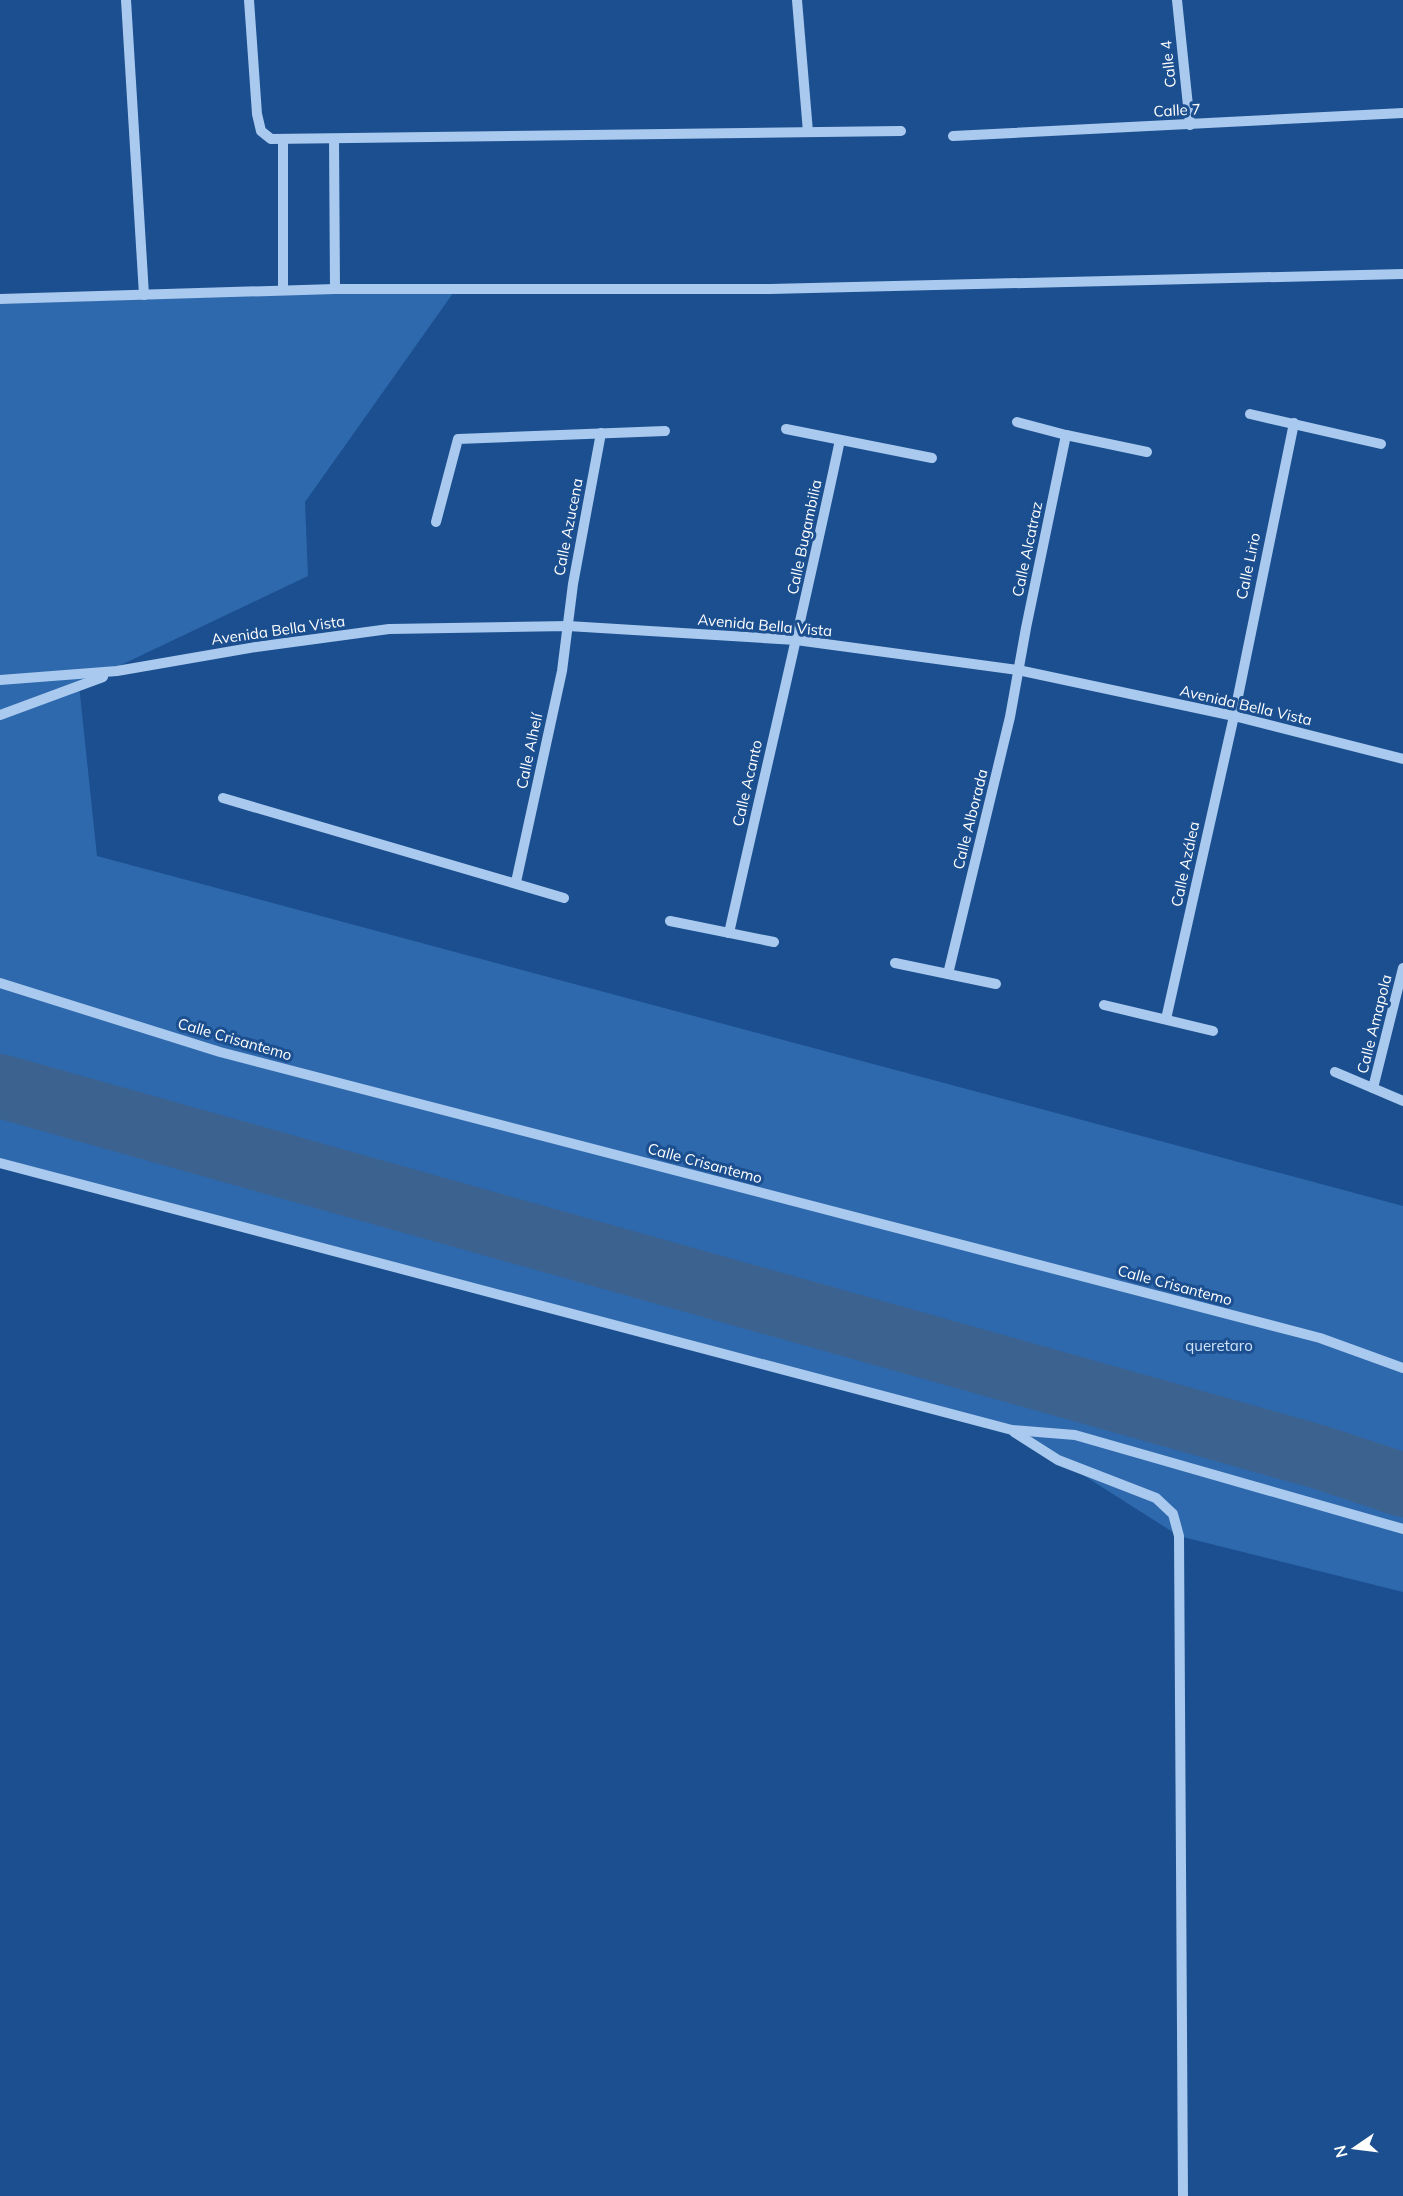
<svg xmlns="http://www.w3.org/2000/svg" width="1403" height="2196" font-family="Mulish,sans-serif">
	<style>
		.green { fill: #2e69ad }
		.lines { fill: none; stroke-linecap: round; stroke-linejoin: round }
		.river { stroke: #3c6290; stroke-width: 64 }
		.minor { stroke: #a9c9ee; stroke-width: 10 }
		.labels { text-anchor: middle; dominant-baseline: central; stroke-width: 6; stroke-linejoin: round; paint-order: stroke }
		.street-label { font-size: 15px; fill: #fff; stroke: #1b4f8f }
		.park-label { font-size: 15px; fill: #cfe3fa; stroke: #1b4f8f }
	</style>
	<rect width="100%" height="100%" fill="#1b4f8f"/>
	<polygon class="green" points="456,289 305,502 308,576 79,685 97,856 1403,1206 1403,1592 1179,1536 1012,1430 0,1163 0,304"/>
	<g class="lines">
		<polyline class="river" points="0,1086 1319,1457 1403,1485"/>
		<g class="minor">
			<polyline points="126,0 144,295"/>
			<polyline points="249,0 257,114 261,131 271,139 901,131"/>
			<polyline points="797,0 808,132"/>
			<polyline points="1177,0 1190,125"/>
			<polyline points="953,136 1403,113"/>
			<polyline points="334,139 335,289"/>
			<polyline points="283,290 283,139"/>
			<polyline points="0,299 335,289 770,289 1403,274"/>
			<polyline points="1250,414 1381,444"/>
			<polyline points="1017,422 1066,435 1147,452"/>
			<polyline points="786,429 932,458"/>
			<polyline points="436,522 458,439 665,431"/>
			<polyline points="0,680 117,671 256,647 389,629 568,626 796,640 1018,670 1234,716 1403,759"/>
			<polyline points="0,715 103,677"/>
			<polyline points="223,798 564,898"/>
			<polyline points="516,882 562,671 573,584 601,433"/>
			<polyline points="670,921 774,942"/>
			<path d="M729,933C766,768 805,605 840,440"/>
			<polyline points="895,963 996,984"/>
			<polyline points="948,974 1010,717 1026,628 1066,435"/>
			<polyline points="0,983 220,1052 1320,1338 1403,1368"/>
			<polyline points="1104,1005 1213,1031"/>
			<polyline points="1166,1019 1234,716 1294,423"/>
			<polyline points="1335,1072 1403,1101"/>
			<polyline points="1373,1088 1403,968"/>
			<polyline points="0,1163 1012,1430 1075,1435 1403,1529"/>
			<polyline points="1014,1432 1058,1460 1156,1498 1173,1514 1179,1536 1183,2196"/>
		</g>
	</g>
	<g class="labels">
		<g class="street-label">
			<text transform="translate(1168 64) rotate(-96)">Calle 4</text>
			<text transform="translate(1177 110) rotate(-3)">Calle 7</text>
			<text transform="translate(568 527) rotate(-79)">Calle Azucena</text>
			<text transform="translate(804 537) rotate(-78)">Calle Bugambilia</text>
			<text transform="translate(1027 549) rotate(-78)">Calle Alcatraz</text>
			<text transform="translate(1248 566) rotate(-78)">Calle Lirio</text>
			<text transform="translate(765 625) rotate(5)">Avenida Bella Vista</text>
			<text transform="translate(278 630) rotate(-8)">Avenida Bella Vista</text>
			<text transform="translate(1246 705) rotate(13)">Avenida Bella Vista</text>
			<text transform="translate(529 751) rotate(-78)">Calle Alhelí</text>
			<text transform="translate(747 783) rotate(-77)">Calle Acanto</text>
			<text transform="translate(970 819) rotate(-76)">Calle Alborada</text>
			<text transform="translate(1185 864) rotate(-78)">Calle Azálea</text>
			<text transform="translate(1374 1024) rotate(-76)">Calle Amapola</text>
			<text transform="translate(235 1039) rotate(16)">Calle Crisantemo</text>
			<text transform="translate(705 1163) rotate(15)">Calle Crisantemo</text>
			<text transform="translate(1175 1285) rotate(15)">Calle Crisantemo</text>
		</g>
		<g class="park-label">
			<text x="1219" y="1345">queretaro</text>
		</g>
	</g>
	<g transform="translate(1355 2148) rotate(256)" stroke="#1b4f8f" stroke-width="4.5" paint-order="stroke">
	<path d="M0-4.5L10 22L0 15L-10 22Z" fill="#ffffff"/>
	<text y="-9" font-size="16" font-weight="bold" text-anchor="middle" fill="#ffffff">N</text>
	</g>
</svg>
